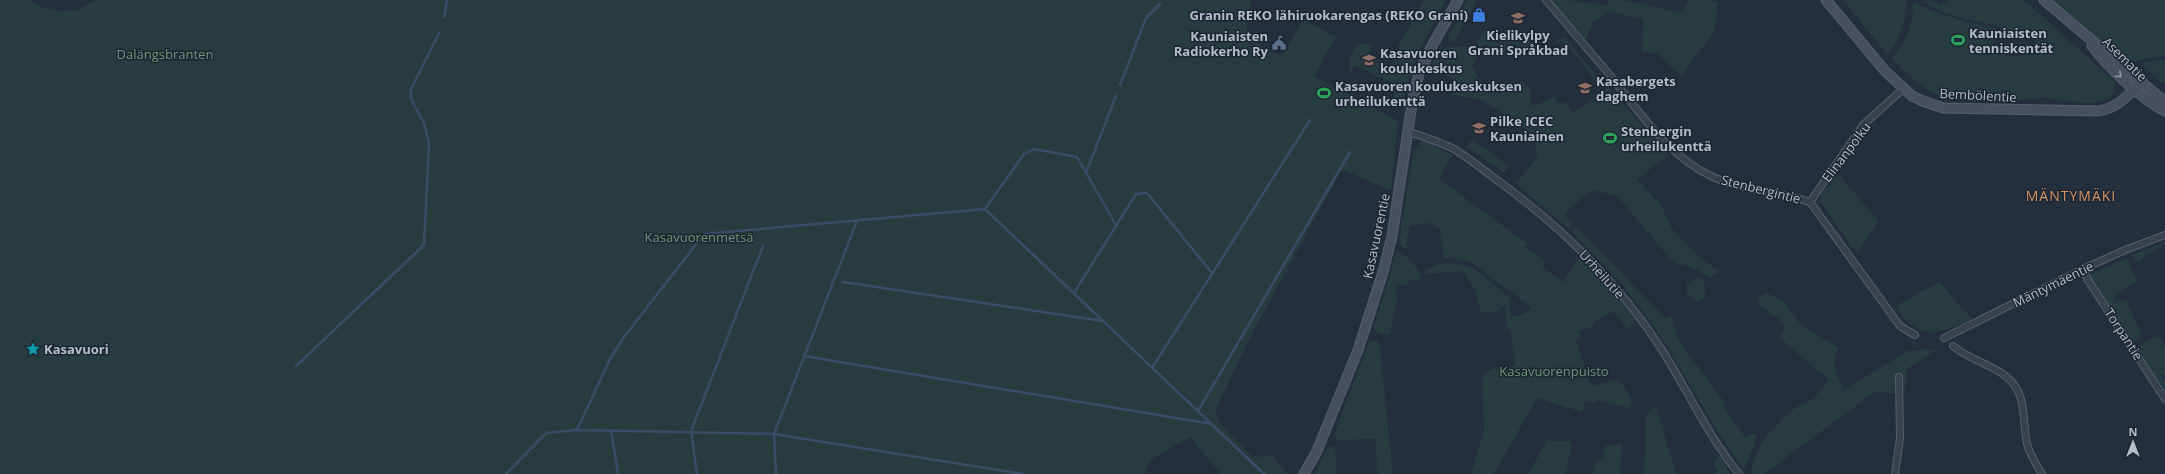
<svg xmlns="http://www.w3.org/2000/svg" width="2165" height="474" font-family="'Open Sans',sans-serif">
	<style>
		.green { fill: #263c3f }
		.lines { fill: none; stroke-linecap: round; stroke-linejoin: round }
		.stream { stroke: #394c67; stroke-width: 2.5 }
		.street-casing { stroke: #565f6c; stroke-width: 8 }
		.secondary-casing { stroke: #565f6c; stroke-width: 11 }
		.street { stroke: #38414e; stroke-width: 6 }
		.secondary { stroke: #465061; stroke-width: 9 }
		.oneway { stroke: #8e96a5 }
		.labels { text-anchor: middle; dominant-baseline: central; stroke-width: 3; stroke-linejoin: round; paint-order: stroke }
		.poi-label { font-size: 13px; font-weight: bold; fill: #b4bcc9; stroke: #1d2633; text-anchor: start }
		.park-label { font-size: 13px; fill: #6b9a76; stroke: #1d2633 }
		.street-label { font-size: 13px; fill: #b4bcc9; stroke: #1d2633 }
		.neighbourhood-label { font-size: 14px; letter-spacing: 1px; fill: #d59563; stroke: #1d2633 }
	</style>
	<rect width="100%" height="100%" fill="#242f3e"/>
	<g class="green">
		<polygon points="0,0 30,0 43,8 60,11 77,10 96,0 1252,0 1247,19 1247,34 1260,45 1280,56 1286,50 1303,19 1336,37 1314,76 1398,121 1391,191 1342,169 1254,330 1216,409 1218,421 1253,457 1272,456 1288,474 1221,474 1190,437 1150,460 1145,474 0,474"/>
		<polygon points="1424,0 1446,0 1416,56 1401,50 1398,47"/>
		<polygon points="1467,0 1477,0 1454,42 1448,38"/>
		<polygon points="1551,0 1568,0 1607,6 1609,0 1624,0 1682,13 1689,0 1709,0 1718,4 1714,32 1681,76 1658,54 1642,52 1643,19 1611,12 1593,21 1585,42"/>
		<path d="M1843,0H1906C1905,25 1902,35 1888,55Z"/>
		<path d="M1931,0L1940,5L1948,0H2024L2114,81C2116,90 2113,99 2102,101C2084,106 2064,99 2047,98C2033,97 2021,101 2007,101C1988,102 1965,103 1946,98C1925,92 1907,75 1892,59C1906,38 1913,28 1913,2C1942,16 1965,22 1996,28L1992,52C2011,56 2028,64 2035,40L2022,34L2016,39L2006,36L1999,26C1973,20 1945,17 1923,1Z"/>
		<polygon points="2051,0 2165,0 2165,56 2124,63"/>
		<path d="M1486,27L1511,42L1517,30L1532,39L1535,47C1517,57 1502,50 1484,44L1472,66L1485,89L1500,91L1510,82H1522L1529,87L1532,106L1546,101L1553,96L1557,102L1566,103L1573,114L1608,87L1669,155L1637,179L1661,205L1672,229L1698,256L1720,272L1710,277L1689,266L1674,263L1617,196L1592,190L1564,214L1574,223L1569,229L1515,183L1537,159L1534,135L1482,100L1451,95L1454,81L1451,77L1429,72L1431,65L1443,48L1462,46L1473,49Z"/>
		<polygon points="1564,37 1603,83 1599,86 1579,59 1561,41 1554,45 1556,41"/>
		<path d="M1368,43L1372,47L1370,55L1391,65L1398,52L1415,60L1401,106L1390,103L1398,86L1355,65L1350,73C1349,61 1350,55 1356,45Z"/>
		<polygon points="2165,59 2165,83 2163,84 2141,63"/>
		<polygon points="1472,140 1509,166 1504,173 1467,147"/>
		<path d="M1423,141L1453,155L1439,179L1528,244L1525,247L1546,262L1542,267L1563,282L1580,257C1591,267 1632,306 1634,319C1634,324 1632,328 1628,330L1614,311L1593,323L1594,326L1579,331L1581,339L1576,340L1591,386L1619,379L1632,400L1630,408L1596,400L1595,403L1585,401L1582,412L1537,398L1494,474H1471L1484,431L1482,381C1487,365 1502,368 1515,366L1510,329H1507L1505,306L1500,307L1501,311L1481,313L1475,290L1463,271L1425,274L1427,269C1466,252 1483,276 1511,299L1510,309L1512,316C1520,317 1526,314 1530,308L1526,303L1472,263L1459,259L1444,258L1440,230L1431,223L1410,226L1406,245L1408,248H1404L1399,243L1413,152Z"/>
		<polygon points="1838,174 1879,221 1857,254 1820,201 1821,195"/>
		<polygon points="1576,226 1666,319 1671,315 1678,340 1725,403 1722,406 1746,438 1752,434 1756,434 1754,446 1744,469 1720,436 1667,346 1650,321 1622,284 1572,232"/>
		<polygon points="2165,242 2165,244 2143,257 2141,262 2136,262 2132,255"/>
		<path d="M1396,252C1407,253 1420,270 1422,279L1408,281V285L1396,286L1397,300L1390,334C1384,335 1376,335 1374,328Z"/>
		<polygon points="2127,258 2137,282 2117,294 2114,298 2115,301 2126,300 2141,333 2140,338 2132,342 2089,275"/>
		<polygon points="1698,277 1704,281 1705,296 1697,303 1687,293 1687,284"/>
		<path d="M1939,282L1973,320C1953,328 1928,340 1909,323C1904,319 1900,311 1896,306Z"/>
		<path d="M1765,293L1777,297L1784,302L1801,325L1839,348C1829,363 1837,375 1845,390L1907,351L1937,349L1907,369L1905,390L1892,394L1876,391L1764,474H1752C1749,450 1789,404 1812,400L1829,380L1780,338L1785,327C1779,314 1761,314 1757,298Z"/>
		<polygon points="2158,335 2165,346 2165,374 2161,377 2165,380 2165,392 2138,351 2139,346"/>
		<polygon points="1373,340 1378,341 1380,349 1393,474 1378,474 1375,439 1338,440 1334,435 1369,342"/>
		<polygon points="1656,406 1676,474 1644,474 1646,419 1650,411"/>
		<polygon points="1547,441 1570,441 1572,444 1565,474 1528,474"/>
		<polygon points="1622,444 1620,474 1592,474 1596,460 1603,461 1605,446"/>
		<polygon points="1329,446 1335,448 1337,474 1314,474"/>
		<polygon points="1721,456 1729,473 1730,474 1712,474 1718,472 1713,461"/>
	</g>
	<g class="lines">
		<g class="stream">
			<polyline points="444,17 447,0"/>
			<polyline points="1120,85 1146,18 1160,4"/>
			<polyline points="1086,173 1116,96"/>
			<polyline points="985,209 1024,154 1034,149 1077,157 1116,225"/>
			<polyline points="843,282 1103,321"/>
			<polyline points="1074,293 1136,194 1147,193 1212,273"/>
			<polyline points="804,356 1212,424"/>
			<polyline points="296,366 424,245 429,143 424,123 411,99 411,89 439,33"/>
			<polyline points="1152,368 1310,120"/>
			<polyline points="1198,411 1350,152"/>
			<polyline points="577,430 774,434 1023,474"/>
			<polyline points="611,430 618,474"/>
			<polyline points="506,474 546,433 577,430 610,359 624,337 704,234 985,209 1264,474"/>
			<polyline points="697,474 691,431 763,246"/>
			<polyline points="776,474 774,434 857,221"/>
		</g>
		<defs>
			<g id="street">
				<path d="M1546,0C1567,25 1588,49 1609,74C1639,111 1668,157 1713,177C1744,191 1778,191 1810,202L1900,326L1915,335"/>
				<path d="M1409,132C1424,137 1440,142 1454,149C1470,159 1486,172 1501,183C1563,229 1620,284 1662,350C1688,391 1708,436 1739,474"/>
				<polyline points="1810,202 1863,125 1903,89"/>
				<polyline points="2083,269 2088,280 2165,399"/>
				<polyline points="1944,338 2083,269 2125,250 2165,235"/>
				<path d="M1953,346C1972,362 2001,366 2015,386C2026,402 2023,426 2027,444C2030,455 2036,464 2042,474"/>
				<polyline points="1895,474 1900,438 1899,377"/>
			</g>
			<g id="secondary">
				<path d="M1826,0L1885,71L1912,96L1923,101L1943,108L2098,111C2118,108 2126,97 2140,83"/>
				<polyline points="2044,0 2165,102"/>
				<path d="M2092,46C2108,67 2141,99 2165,111"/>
				<polyline points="1304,474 1317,451 1358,350 1383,272 1392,236 1412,104 1419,73 1432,46 1458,0"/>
			</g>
		</defs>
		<use href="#street" class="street-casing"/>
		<use href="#secondary" class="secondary-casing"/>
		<use href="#street" class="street"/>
		<use href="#secondary" class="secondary"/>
	</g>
	<defs><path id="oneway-chevron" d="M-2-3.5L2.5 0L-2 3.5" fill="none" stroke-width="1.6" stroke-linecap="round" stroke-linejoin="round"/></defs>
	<use class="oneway" href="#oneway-chevron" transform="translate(2119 75) rotate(42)"/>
	<defs>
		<symbol id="shop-bare" viewBox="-9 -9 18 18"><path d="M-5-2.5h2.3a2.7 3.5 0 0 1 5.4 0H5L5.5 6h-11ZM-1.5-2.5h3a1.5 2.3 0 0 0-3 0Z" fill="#3f7fe0" stroke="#1d2633" stroke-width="2.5" paint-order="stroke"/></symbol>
		<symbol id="school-bare" viewBox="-9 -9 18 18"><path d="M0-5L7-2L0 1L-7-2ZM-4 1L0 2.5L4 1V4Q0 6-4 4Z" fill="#8d6e63" stroke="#1d2633" stroke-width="2.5" paint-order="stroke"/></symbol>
		<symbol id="stadium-bare" viewBox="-9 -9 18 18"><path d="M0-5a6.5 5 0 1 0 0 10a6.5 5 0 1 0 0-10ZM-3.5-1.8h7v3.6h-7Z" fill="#2e9e5b" stroke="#1d2633" stroke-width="2.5" paint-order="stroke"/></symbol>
		<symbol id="civic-bare" viewBox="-9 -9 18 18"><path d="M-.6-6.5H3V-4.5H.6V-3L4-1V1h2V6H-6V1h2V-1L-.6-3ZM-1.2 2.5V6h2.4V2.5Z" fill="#5c6f8a" stroke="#1d2633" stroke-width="2.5" paint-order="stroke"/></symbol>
		<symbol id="sight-bare" viewBox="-9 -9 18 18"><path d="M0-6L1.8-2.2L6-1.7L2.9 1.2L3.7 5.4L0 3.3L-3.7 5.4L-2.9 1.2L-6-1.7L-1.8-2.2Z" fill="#0f9aa8" stroke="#1d2633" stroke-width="2.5" paint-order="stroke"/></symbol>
	</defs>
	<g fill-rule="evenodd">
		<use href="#shop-bare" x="1469" y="5" width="20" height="20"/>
		<use href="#school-bare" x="1508" y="8" width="20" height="20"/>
		<use href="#stadium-bare" x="1948" y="30" width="20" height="20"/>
		<use href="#civic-bare" x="1269" y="33" width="20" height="20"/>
		<use href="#school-bare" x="1359" y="50" width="20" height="20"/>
		<use href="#school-bare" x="1575" y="78" width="20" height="20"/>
		<use href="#stadium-bare" x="1314" y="83" width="20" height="20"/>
		<use href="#school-bare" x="1469" y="118" width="20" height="20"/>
		<use href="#stadium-bare" x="1600" y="128" width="20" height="20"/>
		<use href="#sight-bare" x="23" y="339" width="20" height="20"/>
	</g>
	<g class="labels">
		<g class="poi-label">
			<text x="1468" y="15" text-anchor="end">Granin REKO lähiruokarengas (REKO Grani)</text>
			<text x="1969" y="33">Kauniaisten<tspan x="1969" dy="15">tenniskentät</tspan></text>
			<text x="1518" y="35" text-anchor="middle">Kielikylpy<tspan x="1518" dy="15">Grani Språkbad</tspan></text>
			<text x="1268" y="36" text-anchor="end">Kauniaisten<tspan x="1268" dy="15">Radiokerho Ry</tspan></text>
			<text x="1380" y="53">Kasavuoren<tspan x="1380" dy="15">koulukeskus</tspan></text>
			<text x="1596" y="81">Kasabergets<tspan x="1596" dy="15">daghem</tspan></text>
			<text x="1335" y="86">Kasavuoren koulukeskuksen<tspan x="1335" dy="15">urheilukenttä</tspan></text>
			<text x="1490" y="121">Pilke ICEC<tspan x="1490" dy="15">Kauniainen</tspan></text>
			<text x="1621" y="131">Stenbergin<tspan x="1621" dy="15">urheilukenttä</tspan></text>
			<text x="44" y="349">Kasavuori</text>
		</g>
		<g class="park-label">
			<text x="165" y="54">Dalängsbranten</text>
			<text x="699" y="237">Kasavuorenmetsä</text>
			<text x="1554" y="371">Kasavuorenpuisto</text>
		</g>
		<g class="street-label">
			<text transform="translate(2125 59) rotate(45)">Asematie</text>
			<text transform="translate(1978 95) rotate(3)">Bembölentie</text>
			<text transform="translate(1846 152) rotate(-53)">Elinanpolku</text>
			<text transform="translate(1761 189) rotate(14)">Stenbergintie</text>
			<text transform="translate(1376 236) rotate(-78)">Kasavuorentie</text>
			<text transform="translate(1602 274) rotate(48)">Urheilutie</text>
			<text transform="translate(2053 284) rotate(-26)">Mäntymäentie</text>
			<text transform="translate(2124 334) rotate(57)">Torpantie</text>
		</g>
		<g class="neighbourhood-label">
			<text x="2071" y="195">MÄNTYMÄKI</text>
		</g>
	</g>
	<g transform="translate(2133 442)" stroke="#1d2633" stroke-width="3" paint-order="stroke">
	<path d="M0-3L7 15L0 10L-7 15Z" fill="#b4bcc9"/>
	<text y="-6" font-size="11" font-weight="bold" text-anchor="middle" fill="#b4bcc9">N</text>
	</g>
</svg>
